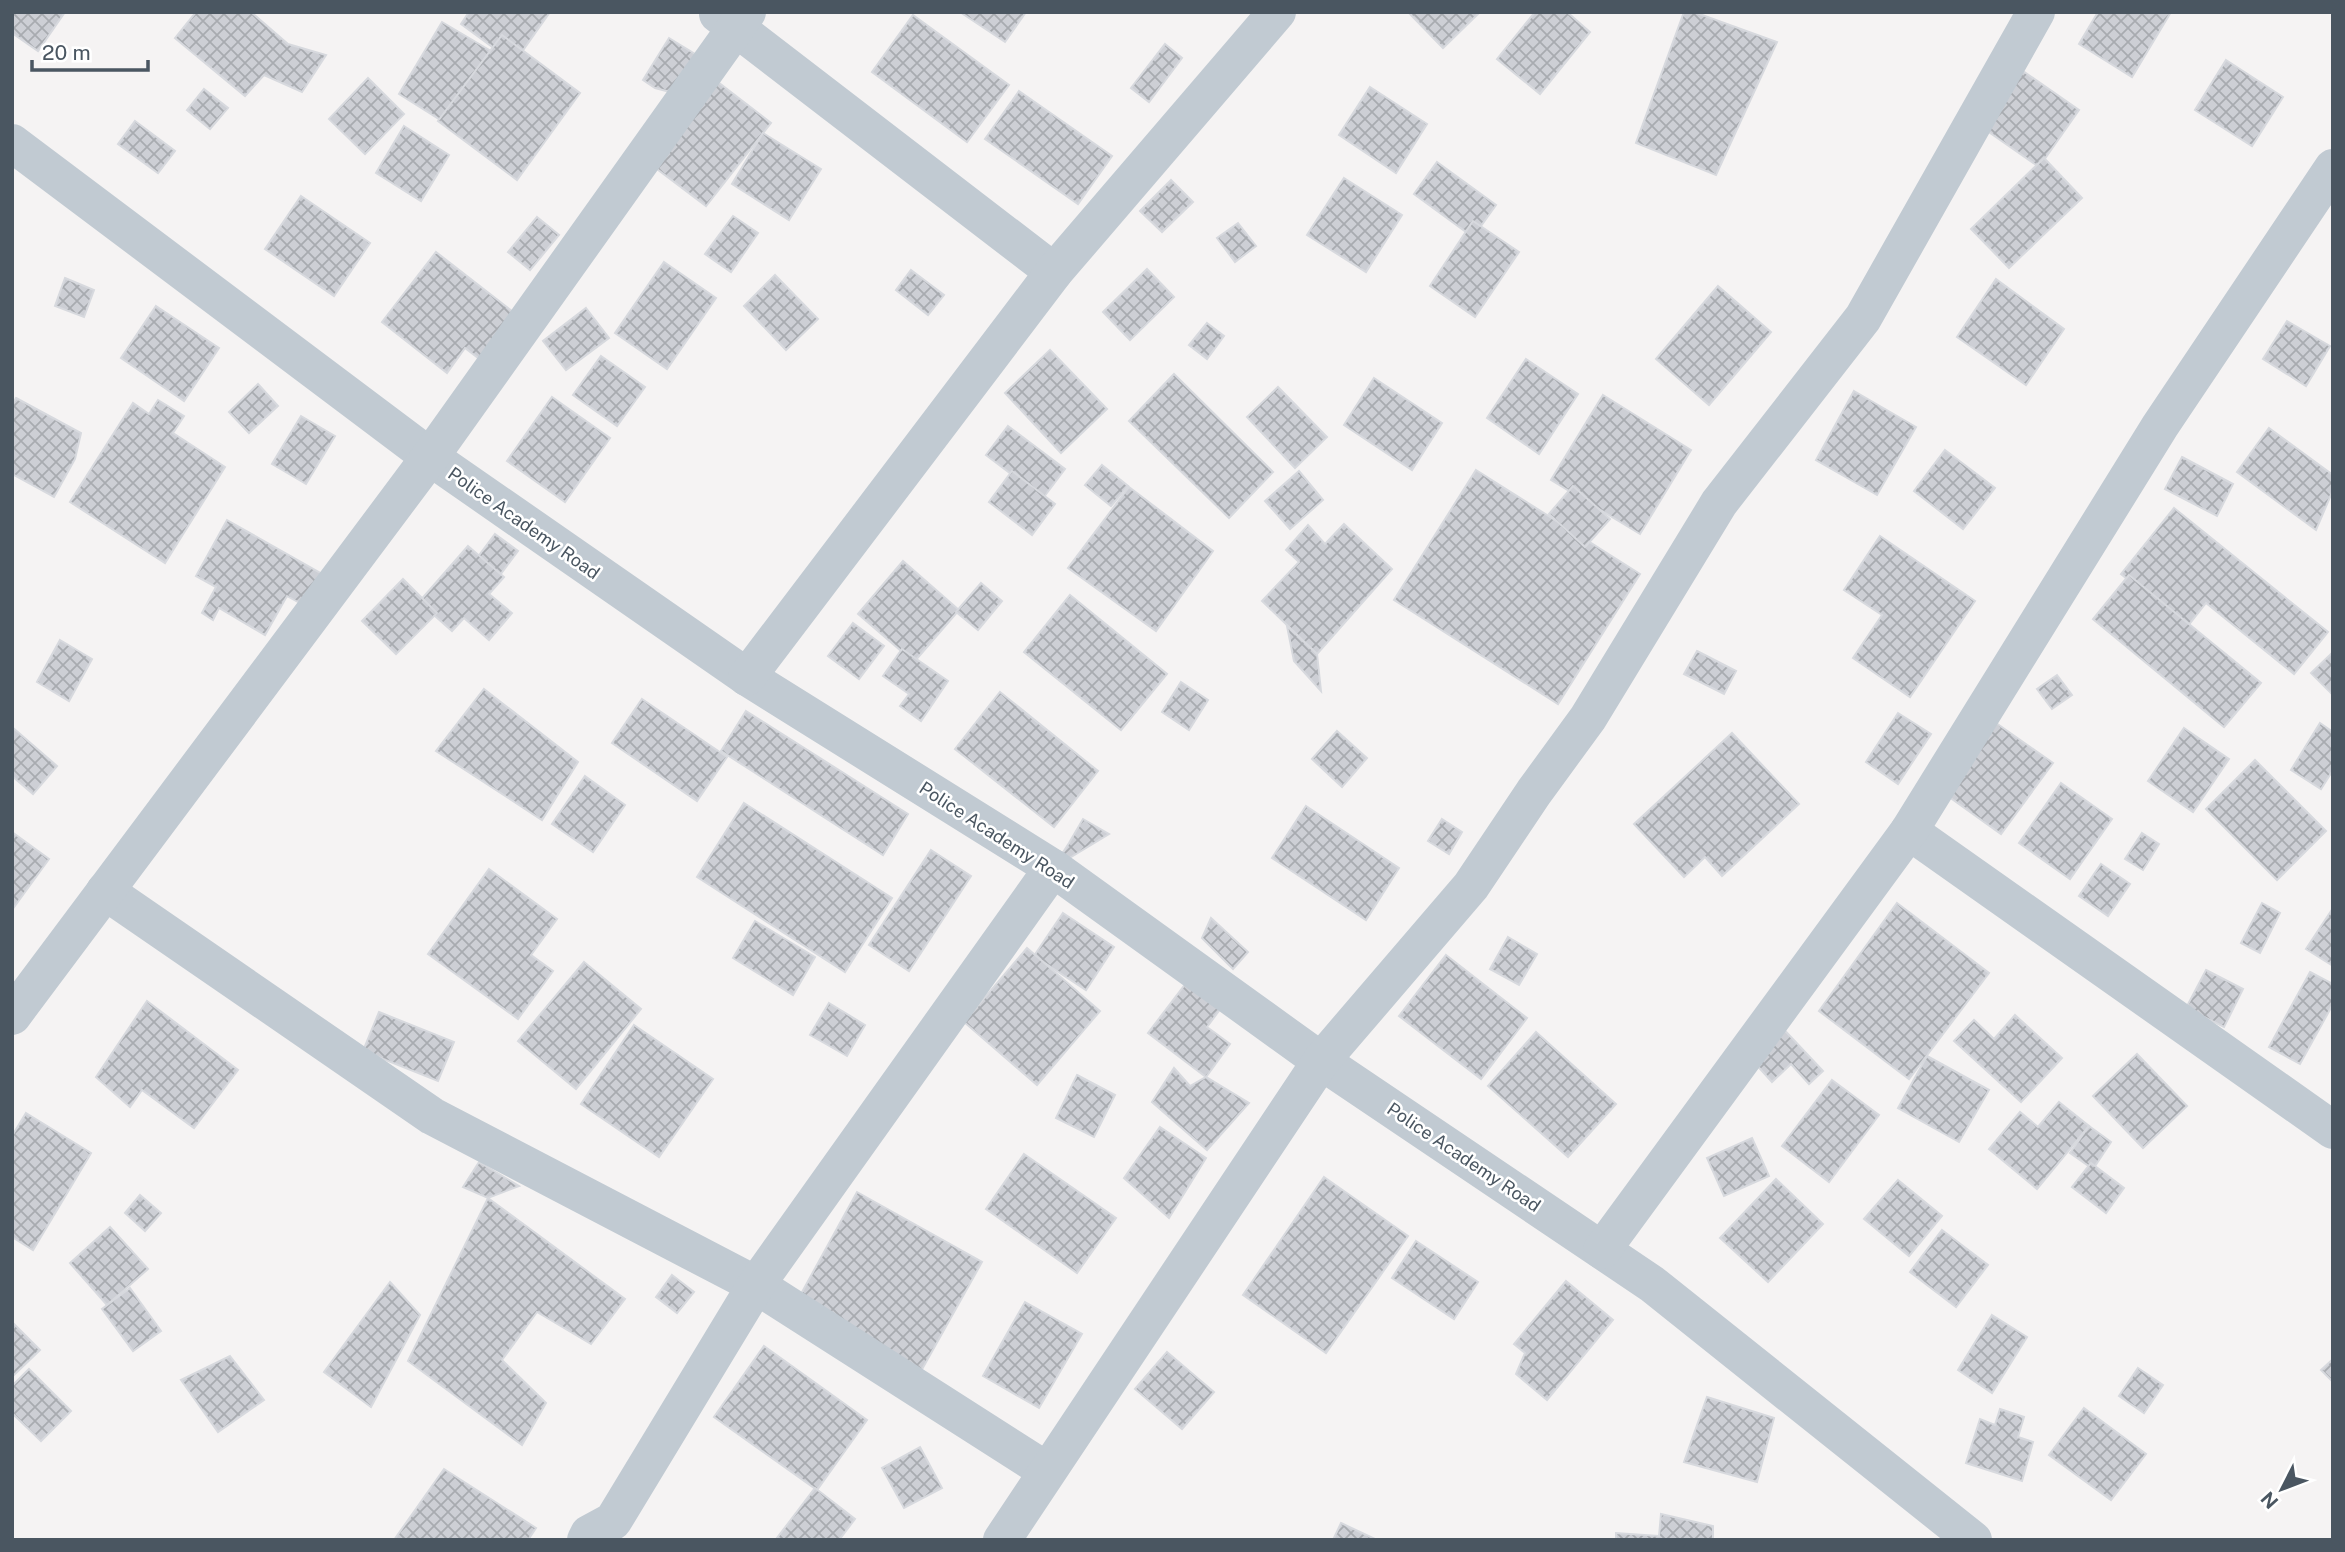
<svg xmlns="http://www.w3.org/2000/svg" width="2345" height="1552" font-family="'Public Sans',sans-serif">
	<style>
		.building { fill: url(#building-cross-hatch); stroke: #d7d9de; stroke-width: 2 }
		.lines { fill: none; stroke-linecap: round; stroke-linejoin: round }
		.street { stroke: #c1cad2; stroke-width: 38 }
		.labels { text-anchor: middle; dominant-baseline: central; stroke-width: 5; stroke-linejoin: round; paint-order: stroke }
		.street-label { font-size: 18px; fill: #4a5661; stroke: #fff }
	</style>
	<defs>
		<pattern id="building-cross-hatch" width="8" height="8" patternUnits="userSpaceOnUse" patternTransform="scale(1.75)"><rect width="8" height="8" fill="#cdcfd5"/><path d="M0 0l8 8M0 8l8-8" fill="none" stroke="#a8abb0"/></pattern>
	</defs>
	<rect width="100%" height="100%" fill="#f5f3f3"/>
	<g class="building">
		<polygon points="12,12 65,12 38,51 12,33"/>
		<polygon points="196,12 251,12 288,44 326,55 302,92 264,75 245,96 175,38"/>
		<polygon points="469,12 550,12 514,63 461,24"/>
		<polygon points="960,12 1026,12 1005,42"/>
		<polygon points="1408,12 1480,12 1443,48"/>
		<polygon points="1535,12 1567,12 1590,32 1540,94 1497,59"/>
		<polygon points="1684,12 1694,12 1777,42 1716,175 1636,143"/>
		<polygon points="2098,12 2171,12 2132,77 2079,44"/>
		<polygon points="913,15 1009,85 967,142 872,72"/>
		<polygon points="442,22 491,51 447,124 399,94"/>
		<polygon points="502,35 580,93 517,180 438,121"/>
		<polygon points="669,38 700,57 678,94 655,88 643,80"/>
		<polygon points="1165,44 1182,58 1149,102 1131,88"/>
		<polygon points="2226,60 2283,97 2252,146 2195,110"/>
		<polygon points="2023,71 2079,110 2039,167 1983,128"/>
		<polygon points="368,78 404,114 365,154 329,119"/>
		<polygon points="714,79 771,123 706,206 649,163"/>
		<polygon points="1370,87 1427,124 1396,173 1339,135"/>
		<polygon points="204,89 228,108 210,129 187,110"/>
		<polygon points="1019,91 1112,156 1078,204 985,139"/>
		<polygon points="135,121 175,151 158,173 118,144"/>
		<polygon points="404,126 449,155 421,201 376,173"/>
		<polygon points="763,133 821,169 789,220 732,184"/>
		<polygon points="2044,158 2082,198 2009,268 1971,229"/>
		<polygon points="1437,162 1496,205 1473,237 1414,194"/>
		<polygon points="1344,178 1402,215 1366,272 1307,235"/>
		<polygon points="1171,180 1193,202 1162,232 1140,211"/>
		<polygon points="301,196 370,243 334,296 265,249"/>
		<polygon points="733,216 758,233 731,272 705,254"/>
		<polygon points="537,217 559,235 530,270 508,252"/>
		<polygon points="1473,221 1519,252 1475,317 1430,286"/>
		<polygon points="1238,223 1256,246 1235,262 1217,238"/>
		<polygon points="436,252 517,315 482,361 465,348 447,373 382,322"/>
		<polygon points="664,262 716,298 667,369 615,333"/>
		<polygon points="1147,269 1174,297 1130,340 1103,312"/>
		<polygon points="911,270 944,295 928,315 896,290"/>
		<polygon points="775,275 818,319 786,350 744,306"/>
		<polygon points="65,278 94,290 84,317 55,306"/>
		<polygon points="1996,279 2064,329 2026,385 1957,337"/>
		<polygon points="1718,286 1771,332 1709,405 1656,359"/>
		<polygon points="156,306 219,348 184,401 121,358"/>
		<polygon points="586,308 609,338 566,370 543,341"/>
		<polygon points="2287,321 2330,346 2306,386 2263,359"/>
		<polygon points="1207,323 1224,336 1207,359 1189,345"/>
		<polygon points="1050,350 1107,409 1061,453 1005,393"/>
		<polygon points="601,356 645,387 617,426 573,395"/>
		<polygon points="1526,359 1578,394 1539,454 1487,418"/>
		<polygon points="1174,374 1273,472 1229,518 1129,421"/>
		<polygon points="1374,378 1442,423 1412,470 1344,425"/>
		<polygon points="258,384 278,406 249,433 229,412"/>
		<polygon points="1278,387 1327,437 1295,468 1247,417"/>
		<polygon points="1854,391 1916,427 1877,495 1816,460"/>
		<polygon points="1603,395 1691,450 1640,534 1551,480"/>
		<polygon points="552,397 610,438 565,502 507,461"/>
		<polygon points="16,398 81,433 75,459 54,497 12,474 12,405"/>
		<polygon points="158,400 184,416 173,433 225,467 165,563 70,502 133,403 149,414"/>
		<polygon points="301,416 335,436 306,484 272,464"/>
		<polygon points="1008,426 1065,469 1043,498 986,455"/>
		<polygon points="2269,428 2333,475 2333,490 2316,530 2237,472"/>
		<polygon points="1945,450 1995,488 1963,529 1914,491"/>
		<polygon points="2182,457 2233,484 2217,516 2165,489"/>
		<polygon points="1102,465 1128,486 1111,506 1085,485"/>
		<polygon points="1476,470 1640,574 1558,704 1394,600"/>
		<polygon points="1012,471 1055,504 1032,535 989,502"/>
		<polygon points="1299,471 1323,500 1290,529 1265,501"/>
		<polygon points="1573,486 1610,519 1585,547 1549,514"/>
		<polygon points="1129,487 1213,551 1156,631 1068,568"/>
		<polygon points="2174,508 2328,632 2294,674 2206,603 2187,627 2121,574"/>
		<polygon points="227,520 322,574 305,606 287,596 265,635 219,608 213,620 202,613 216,587 196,576"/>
		<polygon points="1344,524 1392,569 1317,654 1262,601 1299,562 1286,550 1308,525 1325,544"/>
		<polygon points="495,534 518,551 500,575 477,558"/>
		<polygon points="1880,536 1975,601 1910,697 1853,658 1882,615 1844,590"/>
		<polygon points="468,546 504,577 489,594 512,613 489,640 464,618 452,631 419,602"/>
		<polygon points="903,561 959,610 914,662 858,614"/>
		<polygon points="2129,575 2261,683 2224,727 2093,619"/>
		<polygon points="403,579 437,613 396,654 362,621"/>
		<polygon points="981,583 1002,601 978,630 956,612"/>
		<polygon points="1070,595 1167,674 1121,730 1024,652"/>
		<polygon points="853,623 884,646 859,679 828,656"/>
		<polygon points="1287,626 1317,654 1321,691 1294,661"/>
		<polygon points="60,640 92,659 69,701 37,682"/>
		<polygon points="902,649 948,681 921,721 900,706 909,694 883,676"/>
		<polygon points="1697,651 1736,671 1724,694 1684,674"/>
		<polygon points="2333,652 2333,695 2311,673"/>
		<polygon points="2057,675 2072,695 2052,709 2037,689"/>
		<polygon points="1181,682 1208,700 1189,730 1162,712"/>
		<polygon points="484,689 578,762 542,820 436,751"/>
		<polygon points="1000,692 1098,771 1054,827 955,749"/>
		<polygon points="642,699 727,757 697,801 612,743"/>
		<polygon points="746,711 908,814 883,855 721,751"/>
		<polygon points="1898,713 1931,734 1898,784 1866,762"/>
		<polygon points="1989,718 2053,763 2001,834 1938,789"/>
		<polygon points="2320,723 2333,732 2333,770 2321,789 2291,770"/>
		<polygon points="12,727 57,766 33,794 12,776"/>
		<polygon points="2184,728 2229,759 2193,812 2148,781"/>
		<polygon points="1337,731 1367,758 1342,787 1312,759"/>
		<polygon points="1732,733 1799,804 1722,876 1705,857 1684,877 1634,824"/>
		<polygon points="2255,760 2326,831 2277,880 2206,809"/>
		<polygon points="585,776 625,805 593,852 552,824"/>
		<polygon points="2061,783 2112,819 2070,879 2019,843"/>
		<polygon points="744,803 892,898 845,972 697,877"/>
		<polygon points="1306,806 1399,868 1366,920 1272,858"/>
		<polygon points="1083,819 1109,834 1053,868 1069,843"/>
		<polygon points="1442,819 1462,832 1449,854 1428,841"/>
		<polygon points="12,832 49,859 12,910"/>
		<polygon points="2142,833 2159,844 2143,870 2125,859"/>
		<polygon points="931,850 971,876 909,971 869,945"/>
		<polygon points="2101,864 2130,884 2108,916 2079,896"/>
		<polygon points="489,869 557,919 531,955 553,971 518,1019 428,954"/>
		<polygon points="1897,903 1989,973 1909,1079 1819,1011"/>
		<polygon points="2262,903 2280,913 2260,953 2241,943"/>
		<polygon points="2333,908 2333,966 2306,949"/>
		<polygon points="1063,913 1114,947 1086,990 1034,956"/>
		<polygon points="1211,918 1248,952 1233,969 1202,938"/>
		<polygon points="755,921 815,957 793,995 733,958"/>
		<polygon points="1508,937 1537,954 1519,985 1490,969"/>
		<polygon points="1027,948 1100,1011 1037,1085 964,1022"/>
		<polygon points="1446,955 1527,1018 1481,1079 1399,1016"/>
		<polygon points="584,962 641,1009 576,1089 518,1041"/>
		<polygon points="2206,970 2243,989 2224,1027 2186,1008"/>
		<polygon points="2310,972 2333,984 2333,1004 2300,1064 2269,1047"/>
		<polygon points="1190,978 1224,1004 1207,1027 1230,1044 1206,1077 1148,1033"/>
		<polygon points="147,1001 238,1070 194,1128 142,1090 130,1107 96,1077"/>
		<polygon points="829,1003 865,1025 847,1056 810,1035"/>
		<polygon points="379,1012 454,1042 438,1081 363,1051"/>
		<polygon points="2015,1015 2062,1058 2021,1102 1954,1041 1974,1020 1994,1039"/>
		<polygon points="1775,1020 1823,1071 1809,1084 1791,1064 1772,1082 1743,1050"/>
		<polygon points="634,1025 713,1079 659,1157 581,1104"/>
		<polygon points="1536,1032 1616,1104 1568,1157 1488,1086"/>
		<polygon points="2137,1054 2187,1106 2143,1148 2093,1096"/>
		<polygon points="1927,1056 1989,1090 1959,1142 1898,1108"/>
		<polygon points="1174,1068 1190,1086 1206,1077 1249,1103 1207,1150 1152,1102"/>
		<polygon points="1077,1075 1115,1095 1094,1137 1056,1118"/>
		<polygon points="1832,1080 1879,1115 1829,1182 1782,1146"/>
		<polygon points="2059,1102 2089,1126 2037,1189 1989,1149 2020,1112 2038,1127"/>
		<polygon points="26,1113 91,1153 33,1250 12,1237 12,1136"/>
		<polygon points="2089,1126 2111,1142 2093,1169 2070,1153"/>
		<polygon points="1160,1127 1206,1158 1169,1218 1124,1178"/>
		<polygon points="1752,1138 1769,1176 1724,1196 1707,1158"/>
		<polygon points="1024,1154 1116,1218 1077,1273 986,1209"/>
		<polygon points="479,1162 519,1186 488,1198 463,1187"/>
		<polygon points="2091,1163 2124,1188 2106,1213 2072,1187"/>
		<polygon points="1324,1177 1408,1236 1326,1353 1243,1295"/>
		<polygon points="1776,1179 1823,1224 1768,1282 1720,1238"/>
		<polygon points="1898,1180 1942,1216 1909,1256 1864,1219"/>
		<polygon points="857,1192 982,1262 920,1373 796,1303"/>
		<polygon points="140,1195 161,1213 145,1231 125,1213"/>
		<polygon points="488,1198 625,1299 591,1344 537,1312 502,1360 546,1403 522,1445 408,1361"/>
		<polygon points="110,1227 148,1269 107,1305 70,1263"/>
		<polygon points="1942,1230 1988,1265 1956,1307 1910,1272"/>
		<polygon points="1416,1241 1478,1282 1454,1319 1392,1278"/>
		<polygon points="672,1275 694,1292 677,1313 656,1297"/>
		<polygon points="1566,1281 1613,1320 1547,1400 1516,1374 1525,1353 1514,1344"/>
		<polygon points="390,1282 420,1315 371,1407 324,1372"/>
		<polygon points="130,1288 161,1331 133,1351 102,1309"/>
		<polygon points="1025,1302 1082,1334 1039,1408 983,1376"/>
		<polygon points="1992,1315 2027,1337 1992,1393 1958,1370"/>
		<polygon points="12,1322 40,1350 12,1377"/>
		<polygon points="764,1346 867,1420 817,1490 714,1417"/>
		<polygon points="1167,1352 1214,1392 1182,1429 1135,1389"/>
		<polygon points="230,1356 264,1400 218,1432 181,1380"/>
		<polygon points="2333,1359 2333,1382 2321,1370"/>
		<polygon points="2138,1368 2163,1385 2144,1413 2119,1396"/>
		<polygon points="29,1369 71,1411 41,1441 12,1413 12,1386"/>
		<polygon points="1707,1397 1774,1418 1757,1482 1684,1462"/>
		<polygon points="2084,1408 2146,1454 2111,1500 2049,1455"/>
		<polygon points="2000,1409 2024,1417 2018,1437 2033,1442 2022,1481 1966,1463 1980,1419 1995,1425"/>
		<polygon points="920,1447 942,1488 904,1508 882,1468"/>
		<polygon points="444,1469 536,1528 528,1540 394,1540"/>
		<polygon points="815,1488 855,1519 839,1540 779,1540 777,1538"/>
		<polygon points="1661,1514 1713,1526 1713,1540 1616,1540 1616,1533 1659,1536"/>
		<polygon points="1341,1523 1377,1540 1333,1540"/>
	</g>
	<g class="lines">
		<g class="street">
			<polyline points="718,14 1054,272"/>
			<polyline points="12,143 430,457 747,677 1053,868 1321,1061 1652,1284 1973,1540"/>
			<polyline points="747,677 1054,272 1277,12"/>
			<polyline points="1909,831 2333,1130"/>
			<polyline points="105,891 432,1116 756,1285 1047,1471"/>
			<polyline points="12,1016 430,457 747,12"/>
			<polyline points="1602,1250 1909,831 2160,426 2333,168"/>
			<polyline points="586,1540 589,1534 613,1521 756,1285 1053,868"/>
			<polyline points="1002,1540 1321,1061 1471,886 1534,792 1588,718 1719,503 1863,318 2036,12"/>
		</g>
	</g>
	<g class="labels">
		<g class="street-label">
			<text transform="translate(524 523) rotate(35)">Police Academy Road</text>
			<text transform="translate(997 835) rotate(33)">Police Academy Road</text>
			<text transform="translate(1464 1157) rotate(34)">Police Academy Road</text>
		</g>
	</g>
	<rect width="2345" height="1552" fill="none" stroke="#4a5661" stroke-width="28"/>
	<g transform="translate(2282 1489) rotate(228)" stroke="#ffffff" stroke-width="5" paint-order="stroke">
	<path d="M0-5L12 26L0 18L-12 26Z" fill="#4a5661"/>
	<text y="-10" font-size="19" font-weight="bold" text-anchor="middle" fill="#4a5661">N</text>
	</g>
	<path d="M32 60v10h116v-10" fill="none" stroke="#4a5661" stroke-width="3.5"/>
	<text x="42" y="60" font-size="21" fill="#4a5661" stroke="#ffffff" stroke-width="5" paint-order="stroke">20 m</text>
</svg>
